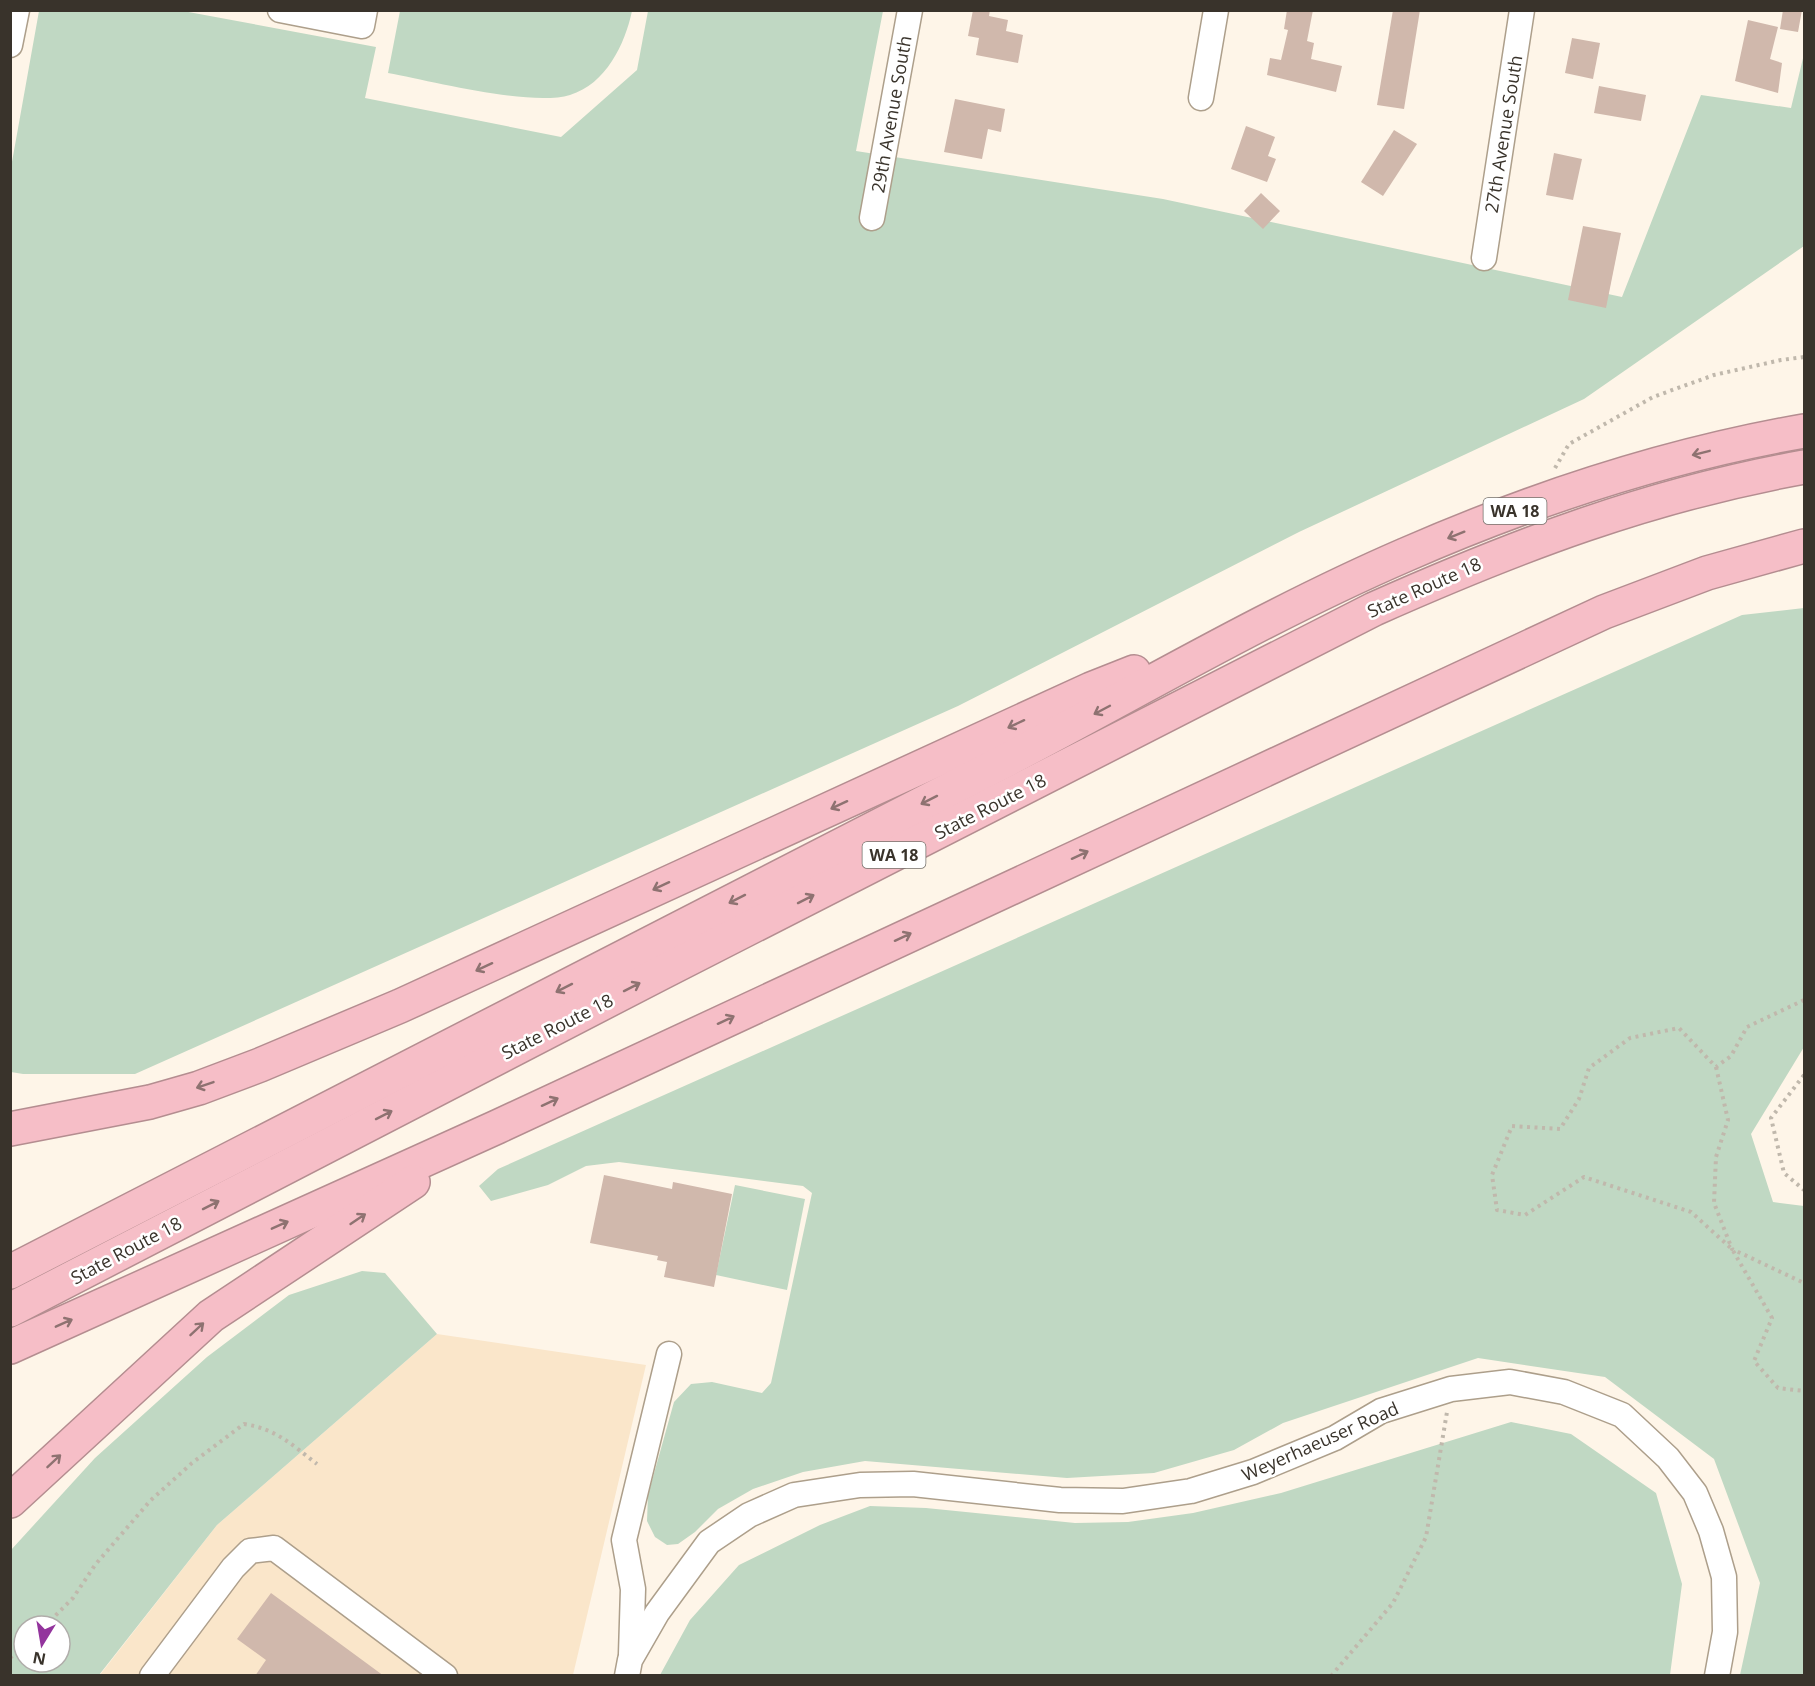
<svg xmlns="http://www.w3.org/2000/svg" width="1815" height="1686" font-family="'Open Sans',sans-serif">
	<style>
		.built { fill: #fae6ca }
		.green { fill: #c0d8c3; fill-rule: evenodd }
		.building { fill: #d0b8ac }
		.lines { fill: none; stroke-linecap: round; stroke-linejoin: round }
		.minor-casing { stroke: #ad9f8b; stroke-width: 27 }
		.highway-casing { stroke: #b48d90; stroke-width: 36 }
		.path { stroke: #c0b8ac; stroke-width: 4; stroke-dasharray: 3 4.5; stroke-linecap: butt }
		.minor { stroke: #fff; stroke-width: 24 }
		.highway { stroke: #f6bec7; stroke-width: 33 }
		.oneway { stroke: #8e7271 }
		.labels { text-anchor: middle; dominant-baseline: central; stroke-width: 5; stroke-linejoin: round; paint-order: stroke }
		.shield { fill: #fff; stroke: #74706b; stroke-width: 1.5 }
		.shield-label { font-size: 16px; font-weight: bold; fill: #39332b }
		.street-label { font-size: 18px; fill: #39332b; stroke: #fff }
	</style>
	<rect width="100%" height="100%" fill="#fef5e8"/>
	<polygon class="built" points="437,1334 646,1365 573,1675 99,1676 217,1525"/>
	<g class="green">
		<polygon points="39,11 183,11 376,47 365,98 561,137 637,70 648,11 883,11 856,151 1163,199 1622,297 1701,95 1791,108 1804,54 1804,246 1584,399 1299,532 958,706 135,1074 23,1074 11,1072 10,173"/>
		<path d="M400,11V10L632,11C625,44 606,84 570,95C530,107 432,81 388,73Z"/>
		<polygon points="1804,608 1804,1047 1751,1134 1773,1202 1804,1206 1804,1675 1740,1675 1760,1583 1714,1459 1605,1377 1478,1358 1283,1423 1234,1450 1154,1473 1067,1478 865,1461 803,1472 753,1489 718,1509 695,1532 678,1544 667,1545 655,1537 647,1521 648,1495 674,1402 691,1384 712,1382 762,1393 771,1383 812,1193 803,1186 619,1162 586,1166 548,1185 491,1201 479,1186 498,1169 1742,615"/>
		<polygon points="735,1185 805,1199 787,1290 716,1275"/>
		<path d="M362,1271L385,1273L437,1334L217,1525L99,1675H11V1550L95,1458L207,1357L289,1295ZM24,1626H60V1662H24Z"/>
		<polygon points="1511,1422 1571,1434 1656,1493 1682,1584 1670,1675 660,1675 690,1620 739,1565 820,1525 870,1506 926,1508 1075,1523 1128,1522 1193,1513 1281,1493"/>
	</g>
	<g class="building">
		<polygon points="973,10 990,10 989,16 1008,20 1006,31 1023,35 1018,63 976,55 979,38 968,36"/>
		<polygon points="1287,10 1313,10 1307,41 1314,43 1311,59 1342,66 1336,92 1267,75 1270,58 1281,60 1288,30 1284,29"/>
		<polygon points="1393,10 1420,10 1404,109 1377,105"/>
		<polygon points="1783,10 1802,10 1798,32 1780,29"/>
		<polygon points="1748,20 1778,27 1770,59 1782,63 1778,93 1735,81"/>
		<polygon points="1572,38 1600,43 1593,79 1565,73"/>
		<polygon points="1599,86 1646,95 1641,121 1594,113"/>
		<polygon points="955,99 1005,109 1001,132 988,129 982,159 944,152"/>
		<polygon points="1246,126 1275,137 1268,156 1276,159 1267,182 1231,169"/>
		<polygon points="1394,130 1417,144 1383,196 1361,182"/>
		<polygon points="1554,153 1582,159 1573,200 1546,195"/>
		<polygon points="1261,193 1280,211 1263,229 1244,211"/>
		<polygon points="1583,226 1621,233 1606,308 1568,300"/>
		<polygon points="604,1175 672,1189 673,1182 732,1194 714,1287 664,1277 667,1262 657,1260 658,1256 590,1243"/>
		<polygon points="271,1593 384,1676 255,1676 266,1660 237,1639"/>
	</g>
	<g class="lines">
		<defs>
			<g id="minor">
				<polyline points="280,10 362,26 365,10"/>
				<polyline points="10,45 17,10"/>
				<polyline points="1201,98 1216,10"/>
				<polyline points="872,218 910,10"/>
				<polyline points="1484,258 1522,10"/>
				<polyline points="631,1654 633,1589 624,1540 669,1354"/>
				<polyline points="152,1676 233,1568 250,1551 274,1548 445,1676"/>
				<polyline points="627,1676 630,1660 657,1613 709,1542 749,1515 794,1495 860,1485 913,1484 1060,1500 1123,1501 1191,1491 1253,1472 1335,1438 1381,1411 1451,1389 1510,1382 1564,1392 1622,1415 1668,1458 1695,1493 1711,1531 1724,1577 1725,1632 1717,1676"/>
			</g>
			<g id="highway">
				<polyline points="10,1129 150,1102 199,1088 260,1065 400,1006 1091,689 1134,672"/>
				<path d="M10,1272C330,1107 650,943 970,779C1115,705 1255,620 1405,555C1533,499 1667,455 1804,431"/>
				<path d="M10,1310L659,974L1374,609C1518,545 1649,495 1804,467"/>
				<polyline points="10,1347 497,1127 1604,612 1707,573 1804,546"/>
				<polyline points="10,1501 211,1316 413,1182"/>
			</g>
		</defs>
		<use href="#minor" class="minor-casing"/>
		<use href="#highway" class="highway-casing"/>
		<g class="path">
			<polyline points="1555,468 1569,444 1653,397 1714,375 1781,360 1804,357"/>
			<polyline points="1804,1000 1747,1027 1731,1056 1716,1067 1679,1028 1630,1038 1589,1068 1579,1099 1560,1129 1512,1126 1492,1175 1497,1210 1525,1215 1584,1177 1691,1212 1732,1249 1772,1318 1754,1361 1778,1388 1804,1391"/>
			<polyline points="1716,1067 1728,1120 1716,1157 1714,1203 1732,1249 1804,1283"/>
			<polyline points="1804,1075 1771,1118 1784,1173 1804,1190"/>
			<path d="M45,1626L73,1598L95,1565L150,1501L192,1463L244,1424C276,1429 291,1444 317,1464"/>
			<polyline points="10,1658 24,1646"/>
			<polyline points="1331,1676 1393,1603 1426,1537 1447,1412"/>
		</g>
		<use href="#minor" class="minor"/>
		<use href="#highway" class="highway"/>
	</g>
	<defs><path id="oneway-shaft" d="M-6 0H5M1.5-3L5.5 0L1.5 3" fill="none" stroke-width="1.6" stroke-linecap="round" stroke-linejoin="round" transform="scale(1.5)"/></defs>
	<g class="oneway">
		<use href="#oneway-shaft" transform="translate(1701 453) rotate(166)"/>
		<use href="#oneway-shaft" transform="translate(1456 535) rotate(158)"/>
		<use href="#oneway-shaft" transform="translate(1102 710) rotate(152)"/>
		<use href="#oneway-shaft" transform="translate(1016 724) rotate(155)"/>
		<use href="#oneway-shaft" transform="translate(929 800) rotate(153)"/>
		<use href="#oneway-shaft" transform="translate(839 805) rotate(155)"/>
		<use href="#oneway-shaft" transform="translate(1080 855) rotate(-25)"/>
		<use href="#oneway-shaft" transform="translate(661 886) rotate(155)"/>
		<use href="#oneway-shaft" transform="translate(737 899) rotate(153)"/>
		<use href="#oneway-shaft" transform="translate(806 899) rotate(-27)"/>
		<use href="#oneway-shaft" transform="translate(903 937) rotate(-25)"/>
		<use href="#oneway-shaft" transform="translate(484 967) rotate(155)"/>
		<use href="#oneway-shaft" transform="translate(632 987) rotate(-27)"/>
		<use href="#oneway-shaft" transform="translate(564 988) rotate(153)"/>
		<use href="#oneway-shaft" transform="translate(726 1020) rotate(-25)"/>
		<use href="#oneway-shaft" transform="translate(205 1085) rotate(161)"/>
		<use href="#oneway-shaft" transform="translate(550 1102) rotate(-25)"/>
		<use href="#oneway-shaft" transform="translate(384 1115) rotate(-27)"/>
		<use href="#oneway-shaft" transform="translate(211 1205) rotate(-27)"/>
		<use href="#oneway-shaft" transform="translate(358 1219) rotate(-34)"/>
		<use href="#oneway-shaft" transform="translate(280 1225) rotate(-24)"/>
		<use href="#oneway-shaft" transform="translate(64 1323) rotate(-24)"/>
		<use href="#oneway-shaft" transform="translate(197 1329) rotate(-43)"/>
		<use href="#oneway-shaft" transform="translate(54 1461) rotate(-43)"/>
	</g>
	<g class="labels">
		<g class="shield">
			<rect x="1483.5" y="498" width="63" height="26" rx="4.5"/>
			<rect x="862.5" y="842" width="63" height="26" rx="4.5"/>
		</g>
		<g class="shield-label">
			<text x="1515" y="511">WA 18</text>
			<text x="894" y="855">WA 18</text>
		</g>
		<g class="street-label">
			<text transform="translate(891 114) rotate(-80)">29th Avenue South</text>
			<text transform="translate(1503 134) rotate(-81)">27th Avenue South</text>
			<text transform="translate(1424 587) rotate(-24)">State Route 18</text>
			<text transform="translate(990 806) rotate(-27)">State Route 18</text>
			<text transform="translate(557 1026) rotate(-27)">State Route 18</text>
			<text transform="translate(126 1250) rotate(-28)">State Route 18</text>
			<text transform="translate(1320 1441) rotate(-24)">Weyerhaeuser Road</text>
		</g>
	</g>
	<rect width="1815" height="1686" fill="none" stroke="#39332b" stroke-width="24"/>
	<g transform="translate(42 1644) rotate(191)"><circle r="28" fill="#ffffff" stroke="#b0adaa" stroke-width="1.5"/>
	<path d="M0-4.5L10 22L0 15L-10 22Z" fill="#93349d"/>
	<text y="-9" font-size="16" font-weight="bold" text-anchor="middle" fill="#39332b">N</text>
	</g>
</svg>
